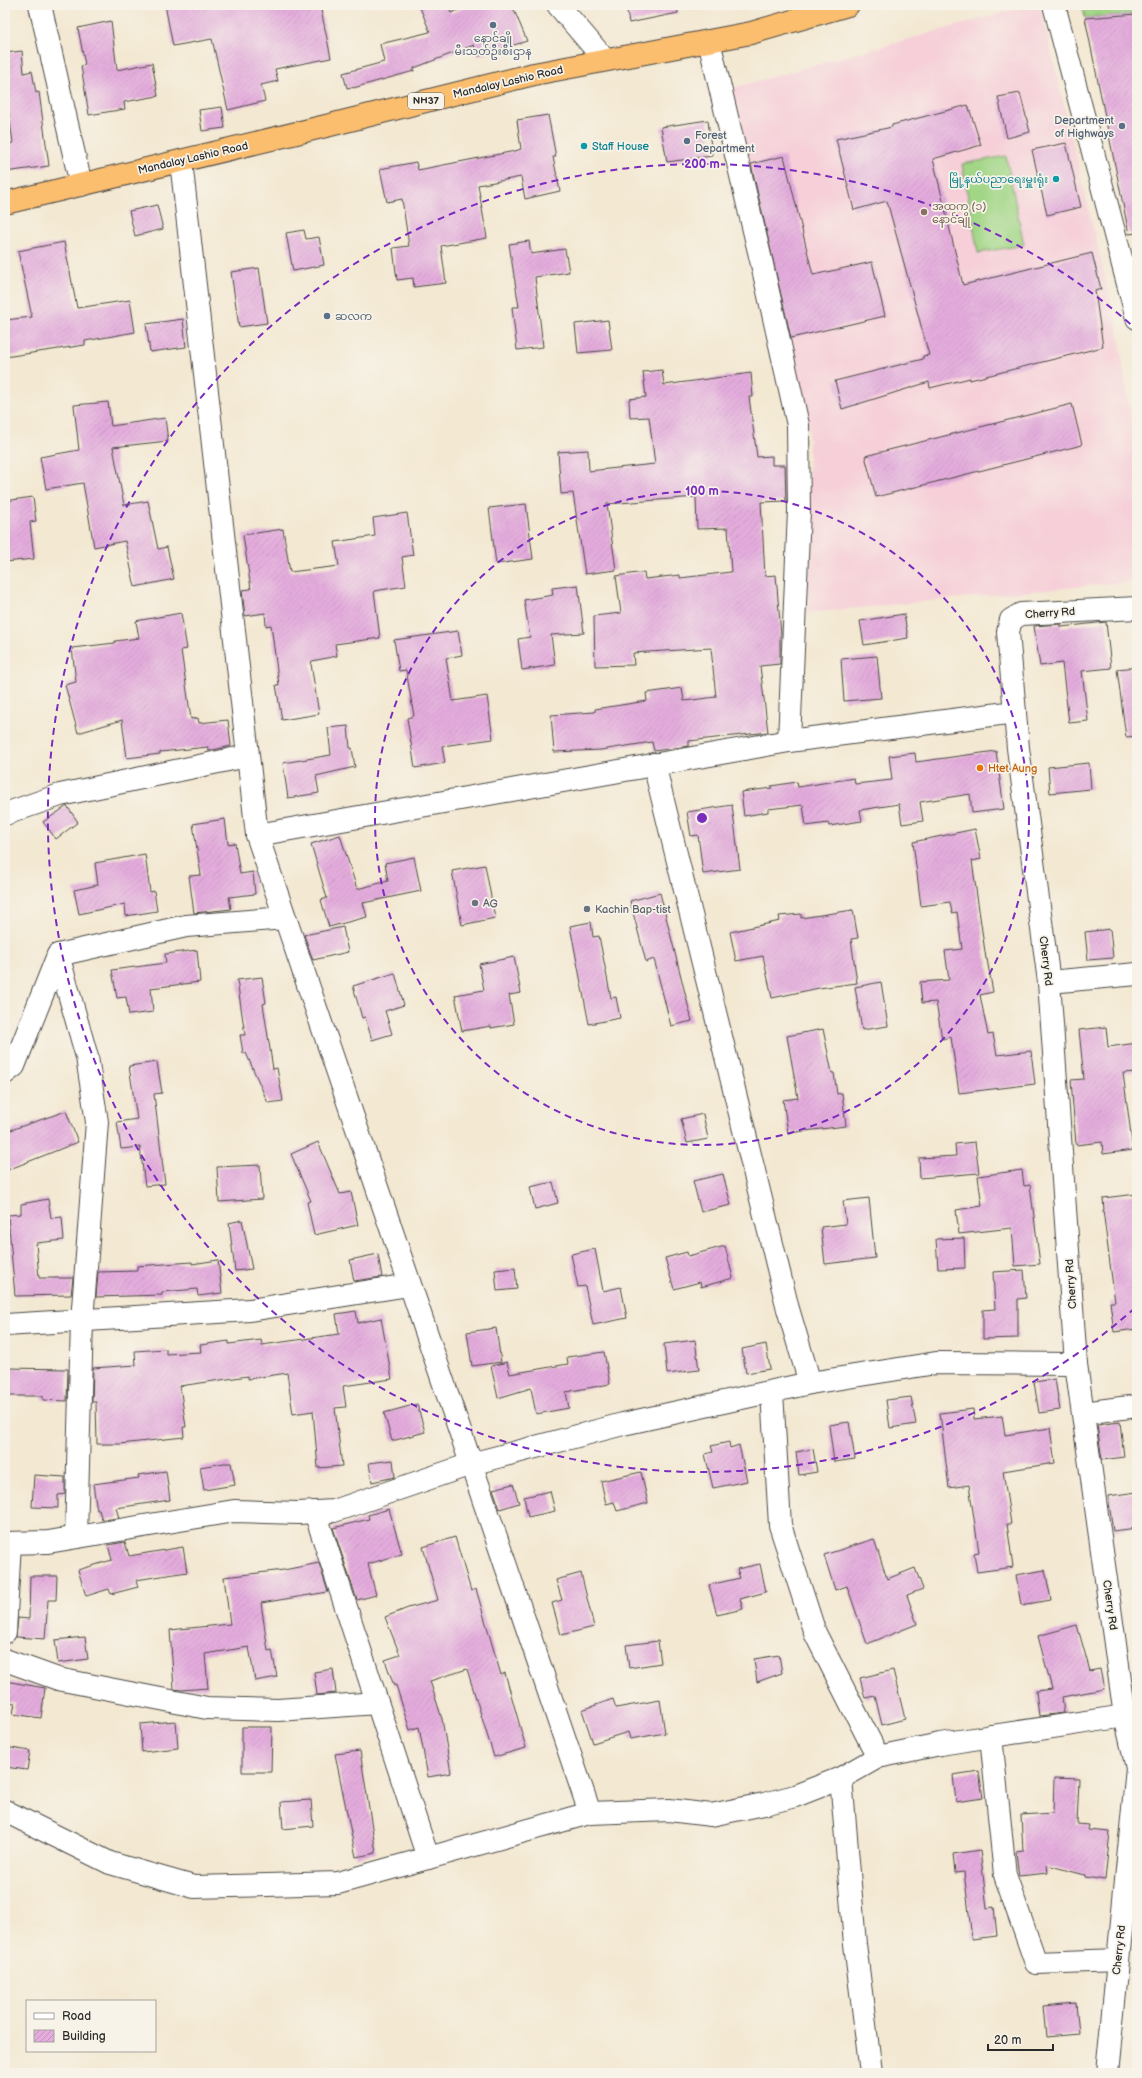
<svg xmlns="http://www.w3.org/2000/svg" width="1142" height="2078" font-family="'Balsamiq Sans','Noto Sans Myanmar',sans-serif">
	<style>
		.built { fill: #f6cfd8 }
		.park { fill: url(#park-tufts); stroke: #668058 }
		.pitch { fill: #a1d686; stroke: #668058 }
		.building { fill: url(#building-hatch) }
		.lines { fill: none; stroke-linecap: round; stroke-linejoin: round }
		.minor-casing { stroke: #494744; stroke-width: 24 }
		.trunk-casing { stroke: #494744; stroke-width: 24 }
		.minor { stroke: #fff; stroke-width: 22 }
		.trunk { stroke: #fbbd6e; stroke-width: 22 }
		.ring { fill: none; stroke: #7b2cbf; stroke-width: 2; stroke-dasharray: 7 5 }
		.service-dot { fill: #5c6f8a; stroke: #f7f3e8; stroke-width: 1.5 }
		.culture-dot { fill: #0f9aa8; stroke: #f7f3e8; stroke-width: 1.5 }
		.education-dot { fill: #8d6e63; stroke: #f7f3e8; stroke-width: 1.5 }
		.food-dot { fill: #e8710a; stroke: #f7f3e8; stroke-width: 1.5 }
		.worship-dot { fill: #6b7280; stroke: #f7f3e8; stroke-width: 1.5 }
		.labels { text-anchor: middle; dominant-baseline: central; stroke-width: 3.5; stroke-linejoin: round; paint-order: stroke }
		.shield { fill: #f7f3e8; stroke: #686764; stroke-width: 1 }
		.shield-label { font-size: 10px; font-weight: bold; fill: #2b2b2b }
		.service-label { font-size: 11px; fill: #4e5e75; stroke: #f7f3e8; text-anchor: start }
		.street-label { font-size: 11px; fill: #2b2b2b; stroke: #f7f3e8 }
		.culture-label { font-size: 11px; fill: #0d838f; stroke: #f7f3e8; text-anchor: start }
		.education-label { font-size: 11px; fill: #785e54; stroke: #f7f3e8; text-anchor: start }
		.food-label { font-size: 11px; fill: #c56008; stroke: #f7f3e8; text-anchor: start }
		.worship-label { font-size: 11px; fill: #5b616d; stroke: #f7f3e8; text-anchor: start }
		.centre { fill: #7b2cbf; stroke: #f7f3e8; stroke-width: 2 }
		.ring-label { font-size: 12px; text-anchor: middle; font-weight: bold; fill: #7b2cbf; stroke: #f7f3e8; stroke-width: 3.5; stroke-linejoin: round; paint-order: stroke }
	</style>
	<defs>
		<pattern id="park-tufts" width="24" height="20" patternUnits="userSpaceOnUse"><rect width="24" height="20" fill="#a1d686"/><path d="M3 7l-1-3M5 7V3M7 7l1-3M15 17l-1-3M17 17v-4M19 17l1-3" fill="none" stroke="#8bb874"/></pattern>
		<pattern id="building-hatch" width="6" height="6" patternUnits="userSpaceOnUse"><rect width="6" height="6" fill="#e4acdd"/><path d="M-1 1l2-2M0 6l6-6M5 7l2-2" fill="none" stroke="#c494be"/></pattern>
	</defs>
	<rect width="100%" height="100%" fill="#f7f3e8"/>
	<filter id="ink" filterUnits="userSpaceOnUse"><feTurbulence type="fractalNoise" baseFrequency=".025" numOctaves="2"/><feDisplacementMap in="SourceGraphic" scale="8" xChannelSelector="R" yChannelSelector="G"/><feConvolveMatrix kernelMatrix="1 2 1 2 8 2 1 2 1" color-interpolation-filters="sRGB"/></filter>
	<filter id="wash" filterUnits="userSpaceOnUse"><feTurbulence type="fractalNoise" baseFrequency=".012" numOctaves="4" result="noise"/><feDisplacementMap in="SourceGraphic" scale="16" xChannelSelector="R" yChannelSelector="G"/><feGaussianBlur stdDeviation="0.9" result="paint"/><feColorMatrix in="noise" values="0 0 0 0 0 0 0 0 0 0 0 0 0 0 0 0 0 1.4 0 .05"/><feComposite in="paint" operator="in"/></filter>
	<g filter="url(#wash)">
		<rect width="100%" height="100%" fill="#f3e8d2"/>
		<polygon class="built" points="1031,5 1040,5 1119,335 1137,461 1137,581 807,613 809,429 729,89"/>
		<polygon class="park" points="1082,5 1137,5 1137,14 1085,18"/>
		<polygon class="pitch" points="1006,156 1024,245 978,253 962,164"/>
		<g id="blocks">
			<g class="building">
				<polygon points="165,5 320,5 331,58 275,69 278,81 261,85 265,101 228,110 212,39 173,46"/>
				<polygon points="419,5 448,5 451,13 470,5 512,5 527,41 478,56 474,45 414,68 414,71 353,88 352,87 347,88 343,73 384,62 380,44 430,32"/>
				<polygon points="626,5 677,5 678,13 629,23"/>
				<polygon points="1137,14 1137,233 1129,234 1085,18"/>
				<polygon points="111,21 117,70 152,63 158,96 124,102 125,109 89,115 81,66 85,65 78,28"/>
				<polygon points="22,51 24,73 32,71 36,93 39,92 49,166 5,172 5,144 13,143 5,86 5,53"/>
				<polygon points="1020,93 1030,132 1007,138 998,97"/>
				<polygon points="968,105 981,145 933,159 963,285 1092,253 1101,289 1095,291 1103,347 970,380 970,378 930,388 929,382 842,409 835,381 923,359 923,356 929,355 887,201 854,210 836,139 892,127 892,125"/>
				<polygon points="222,107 225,128 202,131 199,110"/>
				<polygon points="548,115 556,157 553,157 560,191 525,199 521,177 478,185 487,238 441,246 446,283 414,287 413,278 397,280 393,248 409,246 402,199 387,202 380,169 416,162 418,170 515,151 521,149 517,120"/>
				<polygon points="708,120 712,156 667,162 661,127"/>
				<polygon points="1066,143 1081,207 1047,215 1032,150"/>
				<polygon points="784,156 813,275 872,262 885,316 791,338 751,164"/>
				<polygon points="157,205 163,229 135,236 129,211"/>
				<polygon points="304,230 306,239 319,237 324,265 293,271 286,233"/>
				<polygon points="529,241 531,254 565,249 569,272 535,277 543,347 517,350 512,307 519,307 509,244"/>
				<polygon points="64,242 77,308 130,300 135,332 85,341 85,345 5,357 5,320 32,317 18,251"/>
				<polygon points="259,268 267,323 239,327 231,272"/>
				<polygon points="183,319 186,347 150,352 146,324"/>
				<polygon points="608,320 612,350 578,353 575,324"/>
				<polygon points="662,370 664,385 751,373 753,397 749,397 757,457 772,456 772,465 785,465 786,501 761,502 765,576 776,575 781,635 780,636 780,664 760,666 768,732 689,741 689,746 654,751 652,742 601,750 554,752 551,715 595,712 595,709 647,701 646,693 682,688 684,701 716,697 711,648 633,653 634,665 595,666 594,616 621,613 616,576 644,572 645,579 680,575 680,578 731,572 728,528 697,529 696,497 607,504 616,570 585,574 573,493 561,494 558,452 588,450 589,471 655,464 649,417 630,418 629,399 646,397 643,372"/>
				<polygon points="108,402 111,426 165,418 168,441 113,447 124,505 148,501 158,549 167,547 174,579 135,587 125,541 94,547 83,483 46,489 40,457 79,450 74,405"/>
				<polygon points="1072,404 1082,445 876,497 865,456"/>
				<polygon points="33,497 36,521 30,522 34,559 5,562 5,501"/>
				<polygon points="526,504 533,559 496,564 489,508"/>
				<polygon points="407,513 413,555 402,557 406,586 374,591 380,638 335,644 337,656 312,661 311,664 319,714 282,720 276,685 279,685 271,625 266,626 265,613 245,616 242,590 251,589 243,535 283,529 290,572 339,566 335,542 375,536 373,518"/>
				<polygon points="578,585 584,633 551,635 555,665 522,670 518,639 530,637 524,600 553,595 552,588"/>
				<polygon points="181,613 187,649 181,650 191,719 198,718 199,723 228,720 231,746 208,751 208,747 160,752 160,754 127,758 122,720 78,733 65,685 76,682 72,648 115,643 115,641 139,638 136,621"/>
				<polygon points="904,614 908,638 864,645 860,621"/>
				<polygon points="1106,622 1111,668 1082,671 1088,721 1069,723 1062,663 1040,666 1034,626 1061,624 1061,627"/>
				<polygon points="458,631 462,655 446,658 453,701 487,696 493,739 442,746 445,763 415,768 407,718 414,716 406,670 399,671 394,640"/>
				<polygon points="877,656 881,698 844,701 841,659"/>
				<polygon points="1137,667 1137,736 1126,737 1117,669"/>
				<polygon points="348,726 350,748 352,748 355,767 316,776 319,793 288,798 283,763 331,755 328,728"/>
				<polygon points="996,751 1004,809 972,813 970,794 920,802 923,821 902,824 899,804 860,810 862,821 829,826 828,823 806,826 803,805 768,809 768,812 744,816 741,792 772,788 771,786 797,782 798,787 854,778 855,784 892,780 889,756 915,753 916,762"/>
				<polygon points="1089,763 1091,789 1050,793 1048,767"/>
				<polygon points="732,805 740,869 703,874 698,835 691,836 687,812"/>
				<polygon points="67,806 78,822 56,839 43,822"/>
				<polygon points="225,819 228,844 235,843 240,874 253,872 255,894 229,897 231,909 194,913 189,876 201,875 193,824"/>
				<polygon points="975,829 981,859 972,861 986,959 987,959 993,992 980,995 988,1035 993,1034 997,1055 1031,1051 1035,1084 959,1093 951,1037 942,1039 936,1002 922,1003 920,982 949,980 945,951 962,949 957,912 952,913 950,902 921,906 913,842"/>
				<polygon points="340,835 357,889 388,881 385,863 414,857 421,891 363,903 367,917 329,927 321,900 327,898 311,844"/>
				<polygon points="145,854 150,892 154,891 157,911 126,916 125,904 79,914 74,890 98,885 95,863"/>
				<polygon points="485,865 495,918 462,925 452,871"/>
				<polygon points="660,893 692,1021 671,1026 654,959 646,962 630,901"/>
				<polygon points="853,910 858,938 851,939 857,983 819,988 772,998 763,956 736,961 730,932 780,921 779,916 801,914 801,918"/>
				<polygon points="591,922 593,937 599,936 611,998 616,997 620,1018 589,1024 570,926"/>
				<polygon points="343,927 348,952 313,960 304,935"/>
				<polygon points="1110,929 1113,958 1088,960 1085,932"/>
				<polygon points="197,950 200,982 151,988 153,1012 129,1015 126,997 117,998 112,970 166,963 165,954"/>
				<polygon points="514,957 521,993 509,995 514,1024 491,1028 491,1026 462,1031 455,995 484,990 479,964"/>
				<polygon points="395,973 404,1005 385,1011 392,1034 372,1040 365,1017 362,1018 353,986"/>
				<polygon points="262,977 266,1003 263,1004 273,1069 277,1068 283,1101 268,1103 246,1053 243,1053 240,1035 245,1035 237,980"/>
				<polygon points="881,982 888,1026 862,1030 855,987"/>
				<polygon points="1106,1027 1108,1047 1137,1043 1137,1072 1123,1073 1133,1150 1103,1154 1102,1142 1076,1145 1071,1080 1084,1079 1079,1030"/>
				<polygon points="823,1029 832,1073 834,1073 837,1094 842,1093 846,1126 788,1133 783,1100 798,1098 787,1036"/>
				<polygon points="157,1062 162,1093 154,1094 165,1184 145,1186 140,1147 121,1149 117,1122 137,1119 129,1066"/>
				<polygon points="66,1111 78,1142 5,1171 5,1132"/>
				<polygon points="703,1114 708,1139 687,1143 681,1119"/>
				<polygon points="318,1142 340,1194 351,1192 358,1225 314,1235 307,1202 311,1201 291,1154"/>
				<polygon points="975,1142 979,1173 920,1178 919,1158 956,1156 955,1144"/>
				<polygon points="260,1165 262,1199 219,1202 217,1167"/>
				<polygon points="1022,1170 1024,1186 1030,1185 1040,1264 1015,1266 1012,1228 959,1234 956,1210 982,1206 978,1176"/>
				<polygon points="723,1174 731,1205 701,1212 693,1181"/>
				<polygon points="553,1182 558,1203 535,1209 530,1187"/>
				<polygon points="1137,1194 1137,1329 1114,1332 1110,1302 1115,1302 1103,1210 1104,1210 1103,1198"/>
				<polygon points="869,1198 875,1258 825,1264 821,1227 846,1224 843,1201"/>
				<polygon points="48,1199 51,1218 62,1217 64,1240 36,1243 39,1278 73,1278 71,1295 15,1296 8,1215 21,1214 21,1204"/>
				<polygon points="242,1220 252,1269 235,1271 229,1223"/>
				<polygon points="964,1238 965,1268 938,1269 936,1239"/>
				<polygon points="725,1246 733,1278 701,1287 700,1282 674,1289 665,1258 687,1252 688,1256"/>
				<polygon points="595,1249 603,1291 621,1287 627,1318 593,1325 585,1286 578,1287 571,1254"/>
				<polygon points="378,1254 382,1277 354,1281 350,1260"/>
				<polygon points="218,1260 222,1293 198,1296 197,1289 162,1292 162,1295 96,1297 98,1272 137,1271 137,1266 192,1262 192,1264"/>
				<polygon points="515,1268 517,1289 497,1291 495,1270"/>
				<polygon points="1024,1270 1026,1298 1018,1299 1018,1338 983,1339 983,1310 995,1309 993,1272"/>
				<polygon points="356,1311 358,1323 381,1318 392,1379 343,1386 346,1407 335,1408 342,1466 318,1468 313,1411 293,1414 287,1373 248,1379 248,1376 180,1386 186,1427 183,1427 184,1437 120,1444 97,1444 96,1402 92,1402 93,1368 136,1365 135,1351 166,1349 166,1354 201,1352 200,1345 229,1341 229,1344 261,1340 262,1345 339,1334 336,1314"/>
				<polygon points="496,1328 501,1362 472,1366 467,1332"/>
				<polygon points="695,1340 699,1370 667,1374 664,1344"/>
				<polygon points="766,1344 770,1369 746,1373 742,1349"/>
				<polygon points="604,1352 610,1384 566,1392 569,1408 536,1414 531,1388 498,1398 491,1366 507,1362 510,1374 568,1364 567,1357"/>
				<polygon points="5,1368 68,1369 67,1401 43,1400 43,1396 5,1396"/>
				<polygon points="1055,1379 1060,1410 1039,1413 1034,1382"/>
				<polygon points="911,1397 916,1424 890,1428 886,1400"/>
				<polygon points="417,1404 425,1432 392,1441 384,1413"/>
				<polygon points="973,1409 974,1419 1002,1416 1005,1435 1050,1428 1055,1463 1003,1471 1011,1524 1007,1524 1013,1567 977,1572 974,1553 979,1552 969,1485 949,1488 940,1413"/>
				<polygon points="849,1422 855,1459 834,1462 829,1425"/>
				<polygon points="1120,1422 1124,1457 1102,1460 1097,1425"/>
				<polygon points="729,1442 730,1448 739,1445 747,1481 713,1488 705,1454 713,1452 711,1446"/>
				<polygon points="813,1449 817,1472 799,1475 796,1452"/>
				<polygon points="393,1460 395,1477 372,1482 369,1463"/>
				<polygon points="224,1463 231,1463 235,1485 204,1490 200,1467"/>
				<polygon points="166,1471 170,1500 116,1508 119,1518 102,1520 99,1510 97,1510 93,1484 139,1478 138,1475"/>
				<polygon points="641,1472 648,1503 617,1511 614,1502 606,1504 601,1481"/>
				<polygon points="34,1475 65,1477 65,1494 58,1495 58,1508 32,1507"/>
				<polygon points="513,1484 519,1503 500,1509 493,1489"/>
				<polygon points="550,1491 555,1511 528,1517 524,1497"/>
				<polygon points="1137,1492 1137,1528 1113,1531 1108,1496"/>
				<polygon points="389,1509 402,1554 368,1564 376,1595 357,1600 333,1528 369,1519 368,1515"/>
				<polygon points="455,1537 471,1591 476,1589 501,1675 505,1673 526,1748 494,1757 467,1669 430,1681 442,1719 451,1773 428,1777 419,1727 410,1730 396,1685 394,1686 385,1660 400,1655 385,1617 408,1608 438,1600 423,1547"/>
				<polygon points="874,1539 887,1579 915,1568 923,1589 907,1595 917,1624 867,1644 847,1586 835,1590 824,1555"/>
				<polygon points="125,1542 129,1556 183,1547 187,1572 136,1580 138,1587 111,1594 109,1589 86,1596 78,1570 112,1560 108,1545"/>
				<polygon points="319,1563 328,1592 261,1603 268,1651 272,1650 277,1677 255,1681 249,1647 205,1654 208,1688 181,1690 174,1689 170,1630 230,1624 224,1577 284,1570"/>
				<polygon points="760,1564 766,1592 740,1599 743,1609 717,1615 709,1585 740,1578 737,1569"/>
				<polygon points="1045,1570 1051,1600 1021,1605 1016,1575"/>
				<polygon points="581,1573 594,1627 561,1635 552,1603 562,1600 556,1580"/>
				<polygon points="30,1576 57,1576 56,1600 48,1600 45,1639 16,1637 18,1618 29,1619"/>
				<polygon points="1077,1625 1090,1671 1100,1669 1104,1689 1062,1697 1064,1713 1039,1716 1036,1691 1052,1689 1038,1636"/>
				<polygon points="85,1637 88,1659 58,1663 55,1640"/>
				<polygon points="658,1641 661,1663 629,1668 626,1645"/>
				<polygon points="779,1655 782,1673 757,1682 754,1659"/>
				<polygon points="333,1669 336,1693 317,1695 314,1672"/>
				<polygon points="893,1670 905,1719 882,1725 875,1696 865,1698 860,1678"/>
				<polygon points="5,1681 45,1688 41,1718 13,1714 15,1703 5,1702"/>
				<polygon points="613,1699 616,1708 660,1700 665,1733 630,1739 628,1732 593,1743 582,1710"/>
				<polygon points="176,1721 178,1748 142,1752 140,1724"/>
				<polygon points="242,1727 272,1727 271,1772 242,1772"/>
				<polygon points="5,1747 30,1751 27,1770 5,1767"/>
				<polygon points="360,1751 376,1853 356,1857 335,1754"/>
				<polygon points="979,1771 983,1798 956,1802 953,1775"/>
				<polygon points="1054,1778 1079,1779 1077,1824 1089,1825 1088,1830 1110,1832 1105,1880 1085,1877 1085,1875 1047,1865 1048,1873 1019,1876 1016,1852 1023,1851 1021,1815 1053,1813"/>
				<polygon points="311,1800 313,1826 283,1829 281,1802"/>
				<polygon points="980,1850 987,1908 994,1907 997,1936 972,1939 964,1872 955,1873 953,1854"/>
				<polygon points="1076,2003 1079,2034 1046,2037 1043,2006"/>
			</g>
		</g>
	</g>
	<g filter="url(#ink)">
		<use href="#blocks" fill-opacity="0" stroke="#494744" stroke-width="1"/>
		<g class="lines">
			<defs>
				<g id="minor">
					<polyline points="40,5 81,185"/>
					<polyline points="558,5 605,60"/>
					<polyline points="1054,5 1137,318"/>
					<polyline points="709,41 761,260 798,425 799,511 789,741"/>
					<polyline points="181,161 257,835 590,1813"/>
					<polyline points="654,764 788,1309 810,1383"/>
					<polyline points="5,814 60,795 247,756"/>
					<polyline points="257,835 789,741 1015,712"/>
					<polyline points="1049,982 1137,974"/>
					<polyline points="5,1073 14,1066 58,955"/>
					<polyline points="5,1325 250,1310 409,1285"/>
					<polyline points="772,1392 780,1525 815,1633 878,1757"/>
					<polyline points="1083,1413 1137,1406"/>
					<polyline points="315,1512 428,1858"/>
					<polyline points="76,1537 82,1321 97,1122 87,1057 58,955 186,926 285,918"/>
					<polyline points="5,1543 48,1542 234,1511 298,1513 334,1511 471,1464 623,1424 810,1383 936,1363 1076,1364"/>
					<polyline points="5,1632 10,1543"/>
					<polyline points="5,1660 58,1679 207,1708 278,1710 377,1703"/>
					<polyline points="991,1736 1005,1875 1036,1963 1118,1960"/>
					<polyline points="841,1778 855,1944 871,2073"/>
					<polyline points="5,1811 110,1863 194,1887 338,1883 590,1813 669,1810 711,1815 764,1804 795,1796 841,1778 878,1757 940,1744 1125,1716"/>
					<polyline points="1107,2073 1137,1768 1125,1716 1076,1364 1049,982 1018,748 1008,632 1011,620 1021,614 1137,608"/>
				</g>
				<polyline id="trunk" points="5,203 330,125 534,74 751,33 848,5"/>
			</defs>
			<use href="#minor" class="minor-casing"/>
			<use href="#trunk" class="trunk-casing"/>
			<use href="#minor" class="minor"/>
			<use href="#trunk" class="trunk"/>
		</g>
	</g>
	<g class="ring">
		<circle cx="702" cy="818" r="327"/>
		<path d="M1135 1308A654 654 0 1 1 1135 328"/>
	</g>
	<g class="service-dot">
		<circle cx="493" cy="25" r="4"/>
		<circle cx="1122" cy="126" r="4"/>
		<circle cx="687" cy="141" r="4"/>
		<circle cx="327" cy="316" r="4"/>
	</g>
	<g class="culture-dot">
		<circle cx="584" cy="146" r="4"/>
		<circle cx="1056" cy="179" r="4"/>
	</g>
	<circle class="education-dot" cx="924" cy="212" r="4"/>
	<circle class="food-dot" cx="980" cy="768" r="4"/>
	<g class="worship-dot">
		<circle cx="475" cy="903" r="4"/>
		<circle cx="587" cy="909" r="4"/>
	</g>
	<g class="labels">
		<rect class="shield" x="408" y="93" width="36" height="16" rx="3"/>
		<g class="shield-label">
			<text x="426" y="101">NH37</text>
		</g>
		<g class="service-label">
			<text x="493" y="38" text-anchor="middle">နောင်ချို<tspan x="493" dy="13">မီးသတ်ဦးစီးဌာန</tspan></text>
			<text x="1114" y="120" text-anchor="end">Department<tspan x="1114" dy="13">of Highways</tspan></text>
			<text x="695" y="135">Forest<tspan x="695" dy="13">Department</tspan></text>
			<text x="335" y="316">ဆလက</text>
		</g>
		<g class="street-label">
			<text transform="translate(508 82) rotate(-13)">Mandalay Lashio Road</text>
			<text transform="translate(193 158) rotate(-13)">Mandalay Lashio Road</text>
			<text transform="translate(1050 613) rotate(-4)">Cherry Rd</text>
			<text transform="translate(1046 961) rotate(83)">Cherry Rd</text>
			<text transform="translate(1071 1284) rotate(-94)">Cherry Rd</text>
			<text transform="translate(1110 1605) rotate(82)">Cherry Rd</text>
			<text transform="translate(1119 1950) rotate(-84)">Cherry Rd</text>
		</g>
		<g class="culture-label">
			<text x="592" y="146">Staff House</text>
			<text x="1048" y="179" text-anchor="end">မြို့နယ်ပညာရေးမှူးရုံး</text>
		</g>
		<g class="education-label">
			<text x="932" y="206">အထက (၁)<tspan x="932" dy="13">နောင်ချို</tspan></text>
		</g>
		<g class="food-label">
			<text x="988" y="768">Htet Aung</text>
		</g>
		<g class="worship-label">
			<text x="483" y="903">AG</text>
			<text x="595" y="909">Kachin Bap-tist</text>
		</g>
	</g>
	<circle cx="702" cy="818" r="6" class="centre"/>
	<g class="ring-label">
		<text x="702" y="168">200 m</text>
		<text x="702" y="495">100 m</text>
	</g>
	<rect width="1142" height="2078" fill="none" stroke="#f7f3e8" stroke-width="20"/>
	<rect x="26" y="2000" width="130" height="52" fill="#f7f3e8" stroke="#a5a39c"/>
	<rect x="34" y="2013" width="20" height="6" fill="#ffffff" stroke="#a5a39c"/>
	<text x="62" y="2020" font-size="12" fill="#2b2b2b">Road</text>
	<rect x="34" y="2030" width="20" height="12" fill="url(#building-hatch)" stroke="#a5a39c"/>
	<text x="62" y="2040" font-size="12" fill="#2b2b2b">Building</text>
	<path d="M988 2044v6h65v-6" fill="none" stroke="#2b2b2b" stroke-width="2"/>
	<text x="994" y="2044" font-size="12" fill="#2b2b2b" stroke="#f7f3e8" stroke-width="3" paint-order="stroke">20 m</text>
</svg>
